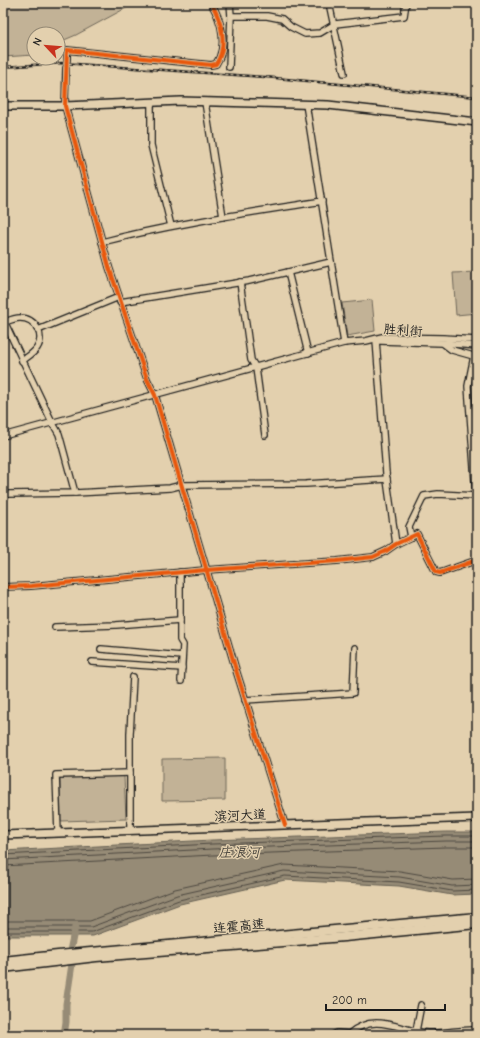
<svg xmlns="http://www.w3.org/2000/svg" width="480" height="1038" font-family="'Comic Neue','LXGW WenKai TC',sans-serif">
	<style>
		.green { fill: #c2b296; stroke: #6f6759 }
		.water { fill: #968b76; stroke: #655f52 }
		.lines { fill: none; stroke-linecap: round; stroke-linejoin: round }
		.shore { stroke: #4d4840; stroke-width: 1 }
		.river { stroke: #968b76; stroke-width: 7 }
		.minor-casing { stroke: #1c1c1c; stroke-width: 8 }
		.major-casing { stroke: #1c1c1c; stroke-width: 10 }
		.highway-casing { stroke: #1c1c1c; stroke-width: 11 }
		.minor { stroke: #e3d0ae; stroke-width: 5.5 }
		.major { stroke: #e3d0ae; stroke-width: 7 }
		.highway { stroke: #e3d0ae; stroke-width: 8 }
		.rail-casing { stroke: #1c1c1c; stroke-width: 2.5 }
		.rail { stroke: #e3d0ae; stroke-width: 1; stroke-dasharray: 3; stroke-linecap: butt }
		.cycleway-casing { stroke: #e3d0ae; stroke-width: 6 }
		.cycleway { stroke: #e8590c; stroke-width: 4 }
		.labels { text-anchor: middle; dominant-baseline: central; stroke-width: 3; stroke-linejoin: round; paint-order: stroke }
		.street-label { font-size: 13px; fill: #1c1c1c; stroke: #e3d0ae }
		.water-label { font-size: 14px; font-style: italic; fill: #47433c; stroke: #e3d0ae }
	</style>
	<rect width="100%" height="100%" fill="#e3d0ae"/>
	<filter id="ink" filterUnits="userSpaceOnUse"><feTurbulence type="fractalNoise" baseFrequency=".025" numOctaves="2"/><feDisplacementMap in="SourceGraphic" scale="8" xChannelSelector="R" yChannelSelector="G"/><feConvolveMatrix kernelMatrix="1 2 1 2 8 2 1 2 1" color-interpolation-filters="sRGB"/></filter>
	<g filter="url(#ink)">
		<g class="green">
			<polygon points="3,3 140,3 126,8 76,35 62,41 58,48 58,34 34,34 34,55 3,57"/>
			<polygon points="477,272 477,313 456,315 453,273"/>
			<polygon points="372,300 375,331 347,336 342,303"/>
			<polygon points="225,758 225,800 162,801 162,759"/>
			<polygon points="124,776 126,819 61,821 60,778"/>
		</g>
		<polygon class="water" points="446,832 477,832 477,894 452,895 399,886 285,880 180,904 93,936 3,936 3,851 212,840"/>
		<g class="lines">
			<g class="shore">
				<polyline points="3,855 212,844 446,836 477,836"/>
				<polyline points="3,860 212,849 446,841 477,841"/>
				<polyline points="3,866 213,855 446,847 477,847"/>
				<polyline points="3,921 90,921 175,889 284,865 400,871 453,880 477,879"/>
				<polyline points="3,927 91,927 177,895 284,871 400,877 452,886 477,885"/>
				<polyline points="3,932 92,932 179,900 285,876 399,882 452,891 477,890"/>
			</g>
			<polyline class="river" points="64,1035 66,1022 66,1004 72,964 70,951 75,927"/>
			<defs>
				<g id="minor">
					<polyline points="329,3 344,73"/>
					<polyline points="231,16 267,16 282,19 291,27 305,34 320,33 335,24 404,16 406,3"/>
					<path d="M67,60V50L211,65L216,64C228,46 222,21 211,3"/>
					<polyline points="229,67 231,16 230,3"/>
					<polyline points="66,68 65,106 109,267 147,379 155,395 236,670 285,825"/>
					<polyline points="151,102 151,145 171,226"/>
					<polyline points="205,102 223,217"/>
					<polyline points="306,104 344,343"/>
					<path d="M102,242C175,223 248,213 322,201"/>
					<polyline points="288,272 308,353"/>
					<polyline points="240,282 251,360 256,368 265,435"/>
					<polyline points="120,302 249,281 331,262"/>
					<polyline points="3,319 52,422 59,434 75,493"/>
					<path d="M5,322C10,320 15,318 20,318C36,318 45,336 37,348C33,354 27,357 22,361"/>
					<polyline points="38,330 119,297"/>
					<polyline points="376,340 386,473 396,544"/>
					<polyline points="380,341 442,343 477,346"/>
					<polyline points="444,344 452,350 477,357"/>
					<polyline points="474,356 468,386 477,508"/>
					<polyline points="3,436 344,343 366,341 382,337 443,338 477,340"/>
					<polyline points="3,496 9,494 75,493 170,488 182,485 306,484 387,479"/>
					<polyline points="411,537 409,527 424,496 438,494 477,496"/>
					<polyline points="180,572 180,640 183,645 181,681"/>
					<polyline points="3,587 31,586 206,570 337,561 373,557 386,551 396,544 417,534 436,572 440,573 477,560"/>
					<polyline points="55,627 116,625 180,620"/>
					<polyline points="101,649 182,656"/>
					<polyline points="92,662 182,668"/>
					<polyline points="245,700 353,693 355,648"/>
					<polyline points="130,830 130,734 133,677"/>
					<polyline points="58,833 56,775 130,773"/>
					<polyline points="416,1031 421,1005"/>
					<path d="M333,1035L337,1033L349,1034C376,1011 399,1031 428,1033C444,1034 461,1029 477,1030"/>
				</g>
				<g id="major">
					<polyline points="3,106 65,106 181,101 328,105 477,122"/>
					<polyline points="3,835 477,818"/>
				</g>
				<g id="highway">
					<polyline points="3,961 58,955 477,917"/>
					<polyline points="3,968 96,957 344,937 477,924"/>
				</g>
			</defs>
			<use href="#minor" class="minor-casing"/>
			<use href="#major" class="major-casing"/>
			<use href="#highway" class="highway-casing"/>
			<use href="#minor" class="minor"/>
			<use href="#major" class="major"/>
			<use href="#highway" class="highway"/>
			<defs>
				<polyline id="rail" points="3,67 62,63 265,77 477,97"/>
			</defs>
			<use href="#rail" class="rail-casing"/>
			<use href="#rail" class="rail"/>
			<defs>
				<g id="cycleway">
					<path d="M211,3C222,21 228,46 216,64L211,65L67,50L65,106L109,267L147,379L155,395L236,670L285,825"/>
					<polyline points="3,587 31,586 206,570 337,561 373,557 386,551 396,544 417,534 436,572 440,573 477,560"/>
				</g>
			</defs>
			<use href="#cycleway" class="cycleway-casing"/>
			<use href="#cycleway" class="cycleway"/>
		</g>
	</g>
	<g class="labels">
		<g class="street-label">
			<text transform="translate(403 330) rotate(4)">胜利街</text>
			<text transform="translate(240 815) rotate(-2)">滨河大道</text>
			<text transform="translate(239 926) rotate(-5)">连霍高速</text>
		</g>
		<g class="water-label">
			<text x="239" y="852">庄浪河</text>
		</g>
	</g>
	<rect width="480" height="1038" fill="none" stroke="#e3d0ae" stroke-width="16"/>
	<rect x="8" y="8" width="464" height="1022" fill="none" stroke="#1c1c1c" stroke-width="1.5" filter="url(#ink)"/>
	<g transform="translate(46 46) rotate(296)"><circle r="19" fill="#e3d0ae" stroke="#938874"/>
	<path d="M0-3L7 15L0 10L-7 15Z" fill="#c8321e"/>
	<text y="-6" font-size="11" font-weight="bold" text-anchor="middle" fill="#1c1c1c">N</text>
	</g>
	<path d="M326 1004v6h119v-6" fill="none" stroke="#1c1c1c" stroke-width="2"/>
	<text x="332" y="1004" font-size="12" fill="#1c1c1c" stroke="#e3d0ae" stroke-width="3" paint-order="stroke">200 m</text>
</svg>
